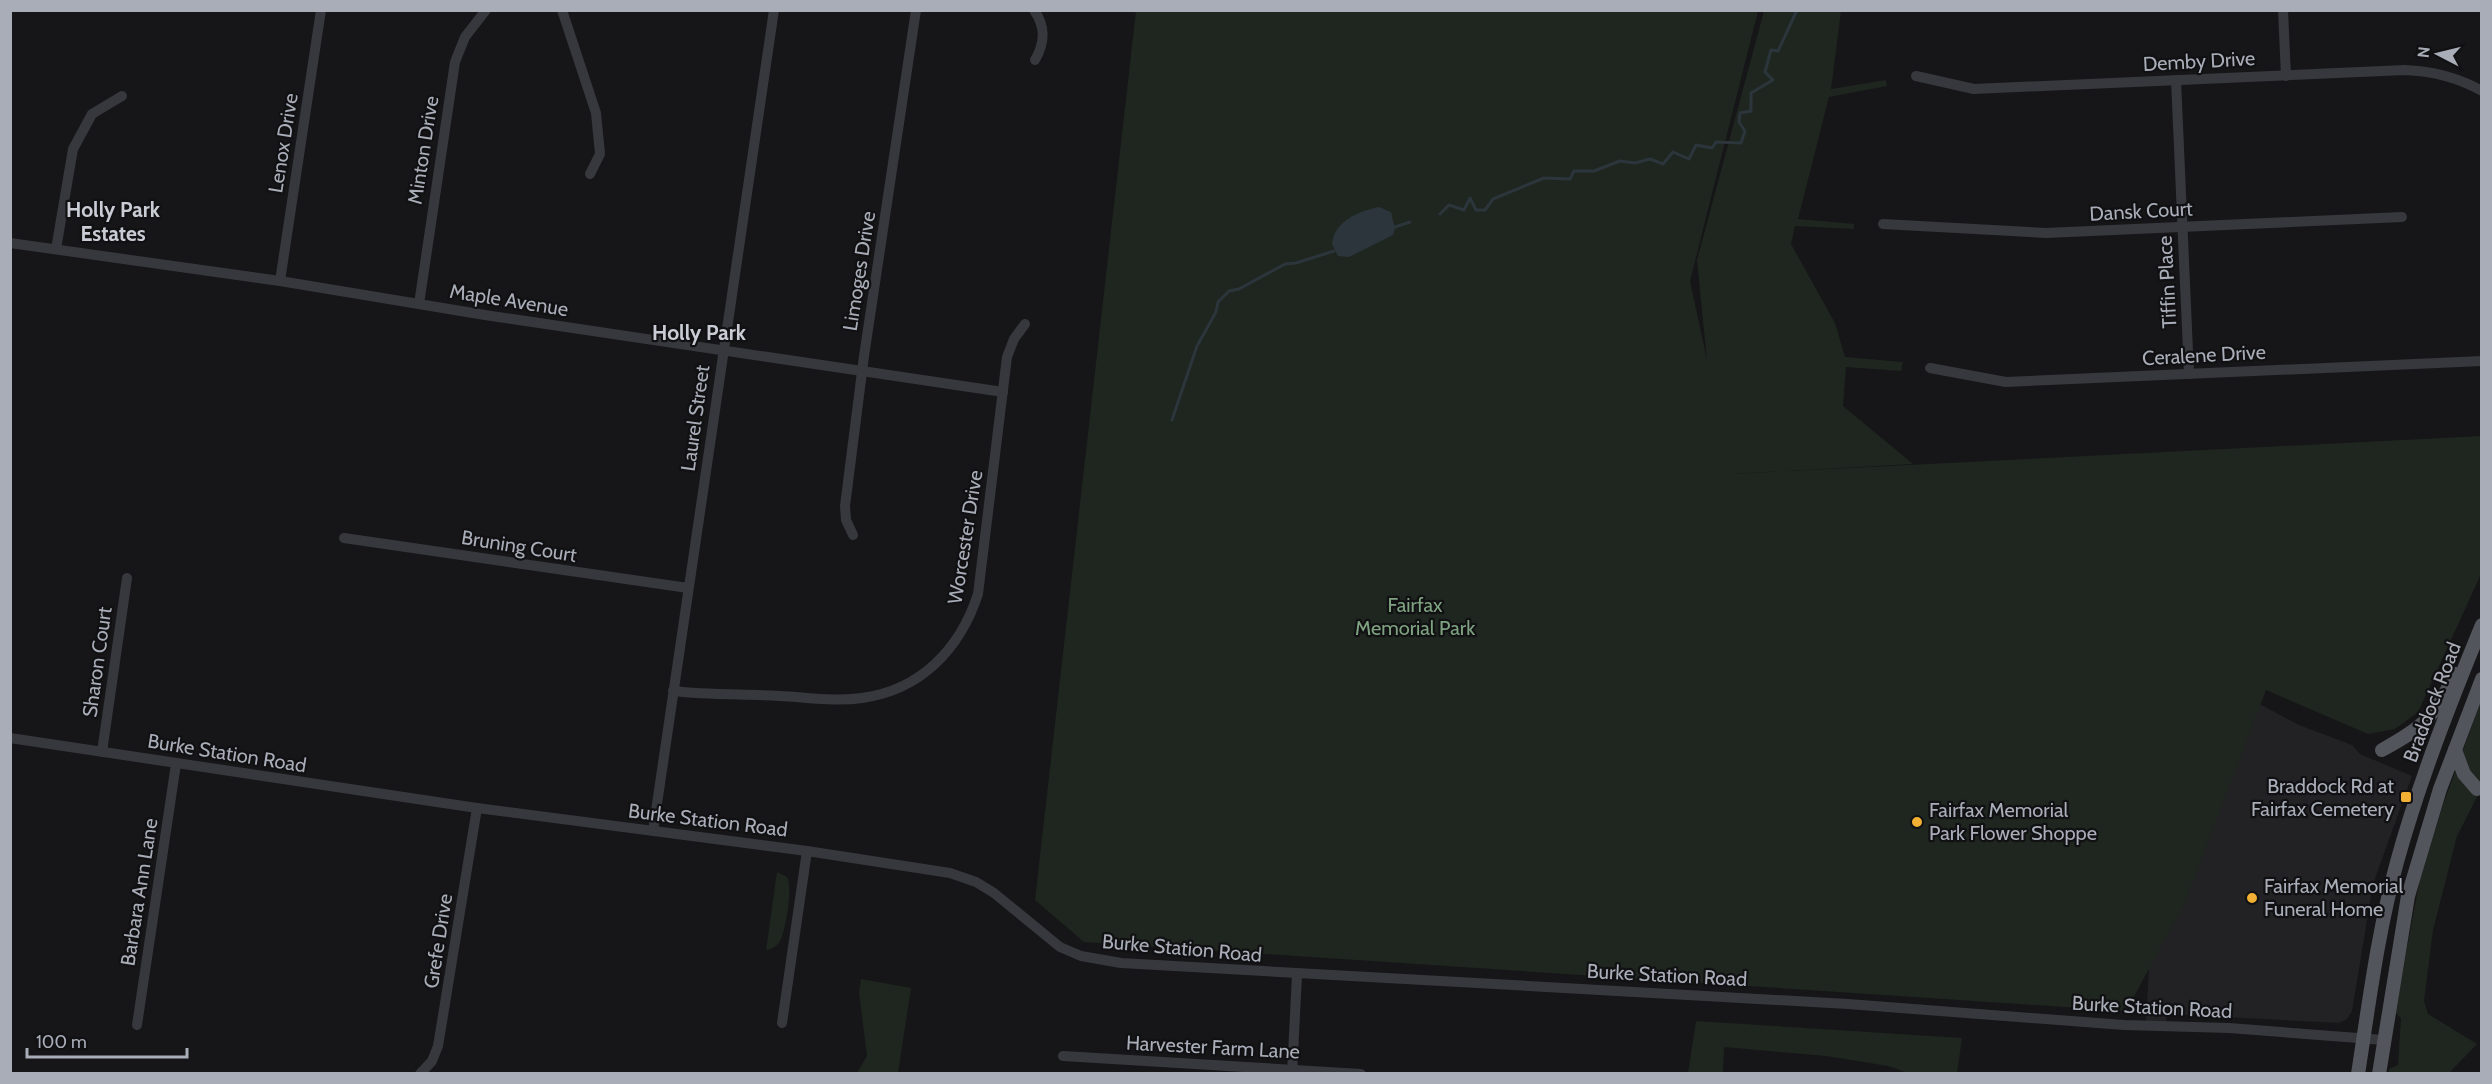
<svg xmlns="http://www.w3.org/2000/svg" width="2492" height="1084" font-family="Cabin,sans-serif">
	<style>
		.built { fill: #222225 }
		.green { fill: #1e261f }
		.water { fill: #2c353c }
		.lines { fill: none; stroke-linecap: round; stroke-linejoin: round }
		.stream { stroke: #2c353c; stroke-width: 3 }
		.minor { stroke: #37383d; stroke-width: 10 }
		.major { stroke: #53555c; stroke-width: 14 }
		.poi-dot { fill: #f2b134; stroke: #111113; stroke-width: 2 }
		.labels { text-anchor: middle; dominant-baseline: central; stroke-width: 4.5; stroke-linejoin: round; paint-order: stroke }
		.street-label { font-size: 20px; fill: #a8adb8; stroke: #111113 }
		.park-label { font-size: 20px; fill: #7fa381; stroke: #111113 }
		.poi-label { font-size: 20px; fill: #a8adb8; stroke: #111113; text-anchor: start }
		.neighbourhood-label { font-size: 21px; font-weight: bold; fill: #c9ccd4; stroke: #111113 }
	</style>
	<rect width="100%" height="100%" fill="#161618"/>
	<polygon class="built" points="2237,692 2299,725 2352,745 2360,754 2412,776 2373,884 2352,1011 2347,1019 2339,1023 2167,1014 2166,1025 2146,1023 2153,891"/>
	<g class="green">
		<polygon points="1136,11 1758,11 1690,281 1707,360 1697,260 1764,11 1841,11 1831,89 1886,80 1887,86 1829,97 1798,219 1854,224 1854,229 1795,226 1791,244 1835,323 1845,357 1903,362 1901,371 1846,367 1843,406 1913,464 1731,474 2481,436 2481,574 2418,712 2395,729 2368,734 2266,690 2184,905 2126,1011 1084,942 1035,900"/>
		<polygon points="2481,701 2481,789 2457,836 2433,930 2424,1001 2428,1014 2477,1044 2449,1073 2389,1074 2389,1069 2398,1065 2401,1018 2395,1012 2420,879 2443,805"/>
		<path d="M777,872L787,877C793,887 786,927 781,939C778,946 772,949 766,950Z"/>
		<polygon points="861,979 911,988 898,1073 857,1073 867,1056 859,992"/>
		<polygon points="1696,1021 1962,1038 1957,1073 1908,1073 1888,1066 1826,1056 1724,1047 1723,1073 1688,1073"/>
	</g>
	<path class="water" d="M1379,207L1391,212L1395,229L1393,235L1349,257L1338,256L1332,244C1334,221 1359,211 1379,207Z"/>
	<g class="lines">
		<g class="stream">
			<polyline points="1440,214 1449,205 1464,210 1470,198 1476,210 1485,210 1493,199 1544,178 1570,179 1574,171 1594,171 1620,161 1635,163 1650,159 1663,164 1673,152 1689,159 1696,145 1712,148 1716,142 1741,143 1745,131 1739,122 1740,113 1751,111 1751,93 1773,80 1765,72 1771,50 1778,51 1797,10"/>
			<polyline points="1395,227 1410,222"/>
			<polyline points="1172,420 1197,346 1216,312 1218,302 1229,291 1239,289 1285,264 1296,263 1334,251"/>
		</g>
		<g class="minor">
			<polyline points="562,10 596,113 600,154 590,174"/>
			<path d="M1034,10C1046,27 1045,43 1035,60"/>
			<polyline points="2283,10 2286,76"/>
			<path d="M1916,76L1974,89L2405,70C2432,71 2457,77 2482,91"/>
			<polyline points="2176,80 2189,374"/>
			<polyline points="1883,224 2046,233 2402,217"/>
			<polyline points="10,243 280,281 485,315 1003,392"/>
			<polyline points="56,249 73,149 92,114 122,96"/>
			<polyline points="280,281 321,10"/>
			<polyline points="419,304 455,62 465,37 486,10"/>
			<polyline points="1930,368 2006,382 2482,361"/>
			<polyline points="853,535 846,520 845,506 864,356 916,10"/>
			<polyline points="344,538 688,588"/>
			<path d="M673,691C708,695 744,694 779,696C806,697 835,702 862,698C921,690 960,649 978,594L1007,357L1014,339L1025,324"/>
			<polyline points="10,738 477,808 807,851 950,873 976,882 994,893 1060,947 1081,956 1121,963 1848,1004 2124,1025 2229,1028 2384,1040"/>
			<polyline points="102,752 127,578"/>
			<polyline points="653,831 774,10"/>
			<polyline points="782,1023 807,851"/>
			<polyline points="137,1025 176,764"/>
			<polyline points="1063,1056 1361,1074"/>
			<polyline points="420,1074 432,1061 438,1046 477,808"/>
			<polyline points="1292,1074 1297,975"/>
		</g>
		<g class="major">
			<path d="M2382,750C2427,725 2431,719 2456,674"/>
			<polyline points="2455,750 2464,774 2477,789"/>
			<path d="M2358,1074C2369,1003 2378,931 2397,862C2419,782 2450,703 2482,625"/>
			<polyline points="2379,1074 2408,896 2440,789 2482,679"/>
		</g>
	</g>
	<g class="poi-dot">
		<rect x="2400" y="791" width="12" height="12" rx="3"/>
		<circle cx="1917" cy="822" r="6"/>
		<circle cx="2252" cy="898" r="6"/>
	</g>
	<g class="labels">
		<g class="street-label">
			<text transform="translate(2199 61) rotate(-3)">Demby Drive</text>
			<text transform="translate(283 143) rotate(-81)">Lenox Drive</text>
			<text transform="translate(423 150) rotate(-81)">Minton Drive</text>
			<text transform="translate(2141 211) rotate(-3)">Dansk Court</text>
			<text transform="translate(859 271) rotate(-81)">Limoges Drive</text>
			<text transform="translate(2167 282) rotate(-93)">Tiffin Place</text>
			<text transform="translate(509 300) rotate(9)">Maple Avenue</text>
			<text transform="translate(2204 355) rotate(-3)">Ceralene Drive</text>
			<text transform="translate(695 418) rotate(-82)">Laurel Street</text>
			<text transform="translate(965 537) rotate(-81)">Worcester Drive</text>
			<text transform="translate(519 546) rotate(9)">Bruning Court</text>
			<text transform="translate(97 662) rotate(-82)">Sharon Court</text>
			<text transform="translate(2432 702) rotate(-69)">Braddock Road</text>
			<text transform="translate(227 753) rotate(9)">Burke Station Road</text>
			<text transform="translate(708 820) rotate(7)">Burke Station Road</text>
			<text transform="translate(139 892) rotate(-81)">Barbara Ann Lane</text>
			<text transform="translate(438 941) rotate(-81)">Grefe Drive</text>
			<text transform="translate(1182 948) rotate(5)">Burke Station Road</text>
			<text transform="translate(1667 975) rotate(3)">Burke Station Road</text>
			<text transform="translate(2152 1007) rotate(3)">Burke Station Road</text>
			<text transform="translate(1213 1047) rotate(3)">Harvester Farm Lane</text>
		</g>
		<g class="park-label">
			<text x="1415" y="605">Fairfax<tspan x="1415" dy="23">Memorial Park</tspan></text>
		</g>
		<g class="poi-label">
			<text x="2394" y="786" text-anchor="end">Braddock Rd at<tspan x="2394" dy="23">Fairfax Cemetery</tspan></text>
			<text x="1929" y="810">Fairfax Memorial<tspan x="1929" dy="23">Park Flower Shoppe</tspan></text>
			<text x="2264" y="886">Fairfax Memorial<tspan x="2264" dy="23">Funeral Home</tspan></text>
		</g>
		<g class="neighbourhood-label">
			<text x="113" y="209">Holly Park<tspan x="113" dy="24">Estates</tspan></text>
			<text x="699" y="332">Holly Park</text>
		</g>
	</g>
	<rect width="2492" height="1084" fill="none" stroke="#a8adb8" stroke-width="24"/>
	<g transform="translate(2438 54) rotate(277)" stroke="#111113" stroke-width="4.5" paint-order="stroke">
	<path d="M0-4.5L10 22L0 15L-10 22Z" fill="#a8adb8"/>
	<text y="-9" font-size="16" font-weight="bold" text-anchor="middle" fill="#a8adb8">N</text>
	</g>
	<path d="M27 1048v9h160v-9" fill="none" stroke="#a8adb8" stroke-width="3"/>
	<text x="36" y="1048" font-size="18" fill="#a8adb8" stroke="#111113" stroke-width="4.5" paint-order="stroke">100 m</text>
</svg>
